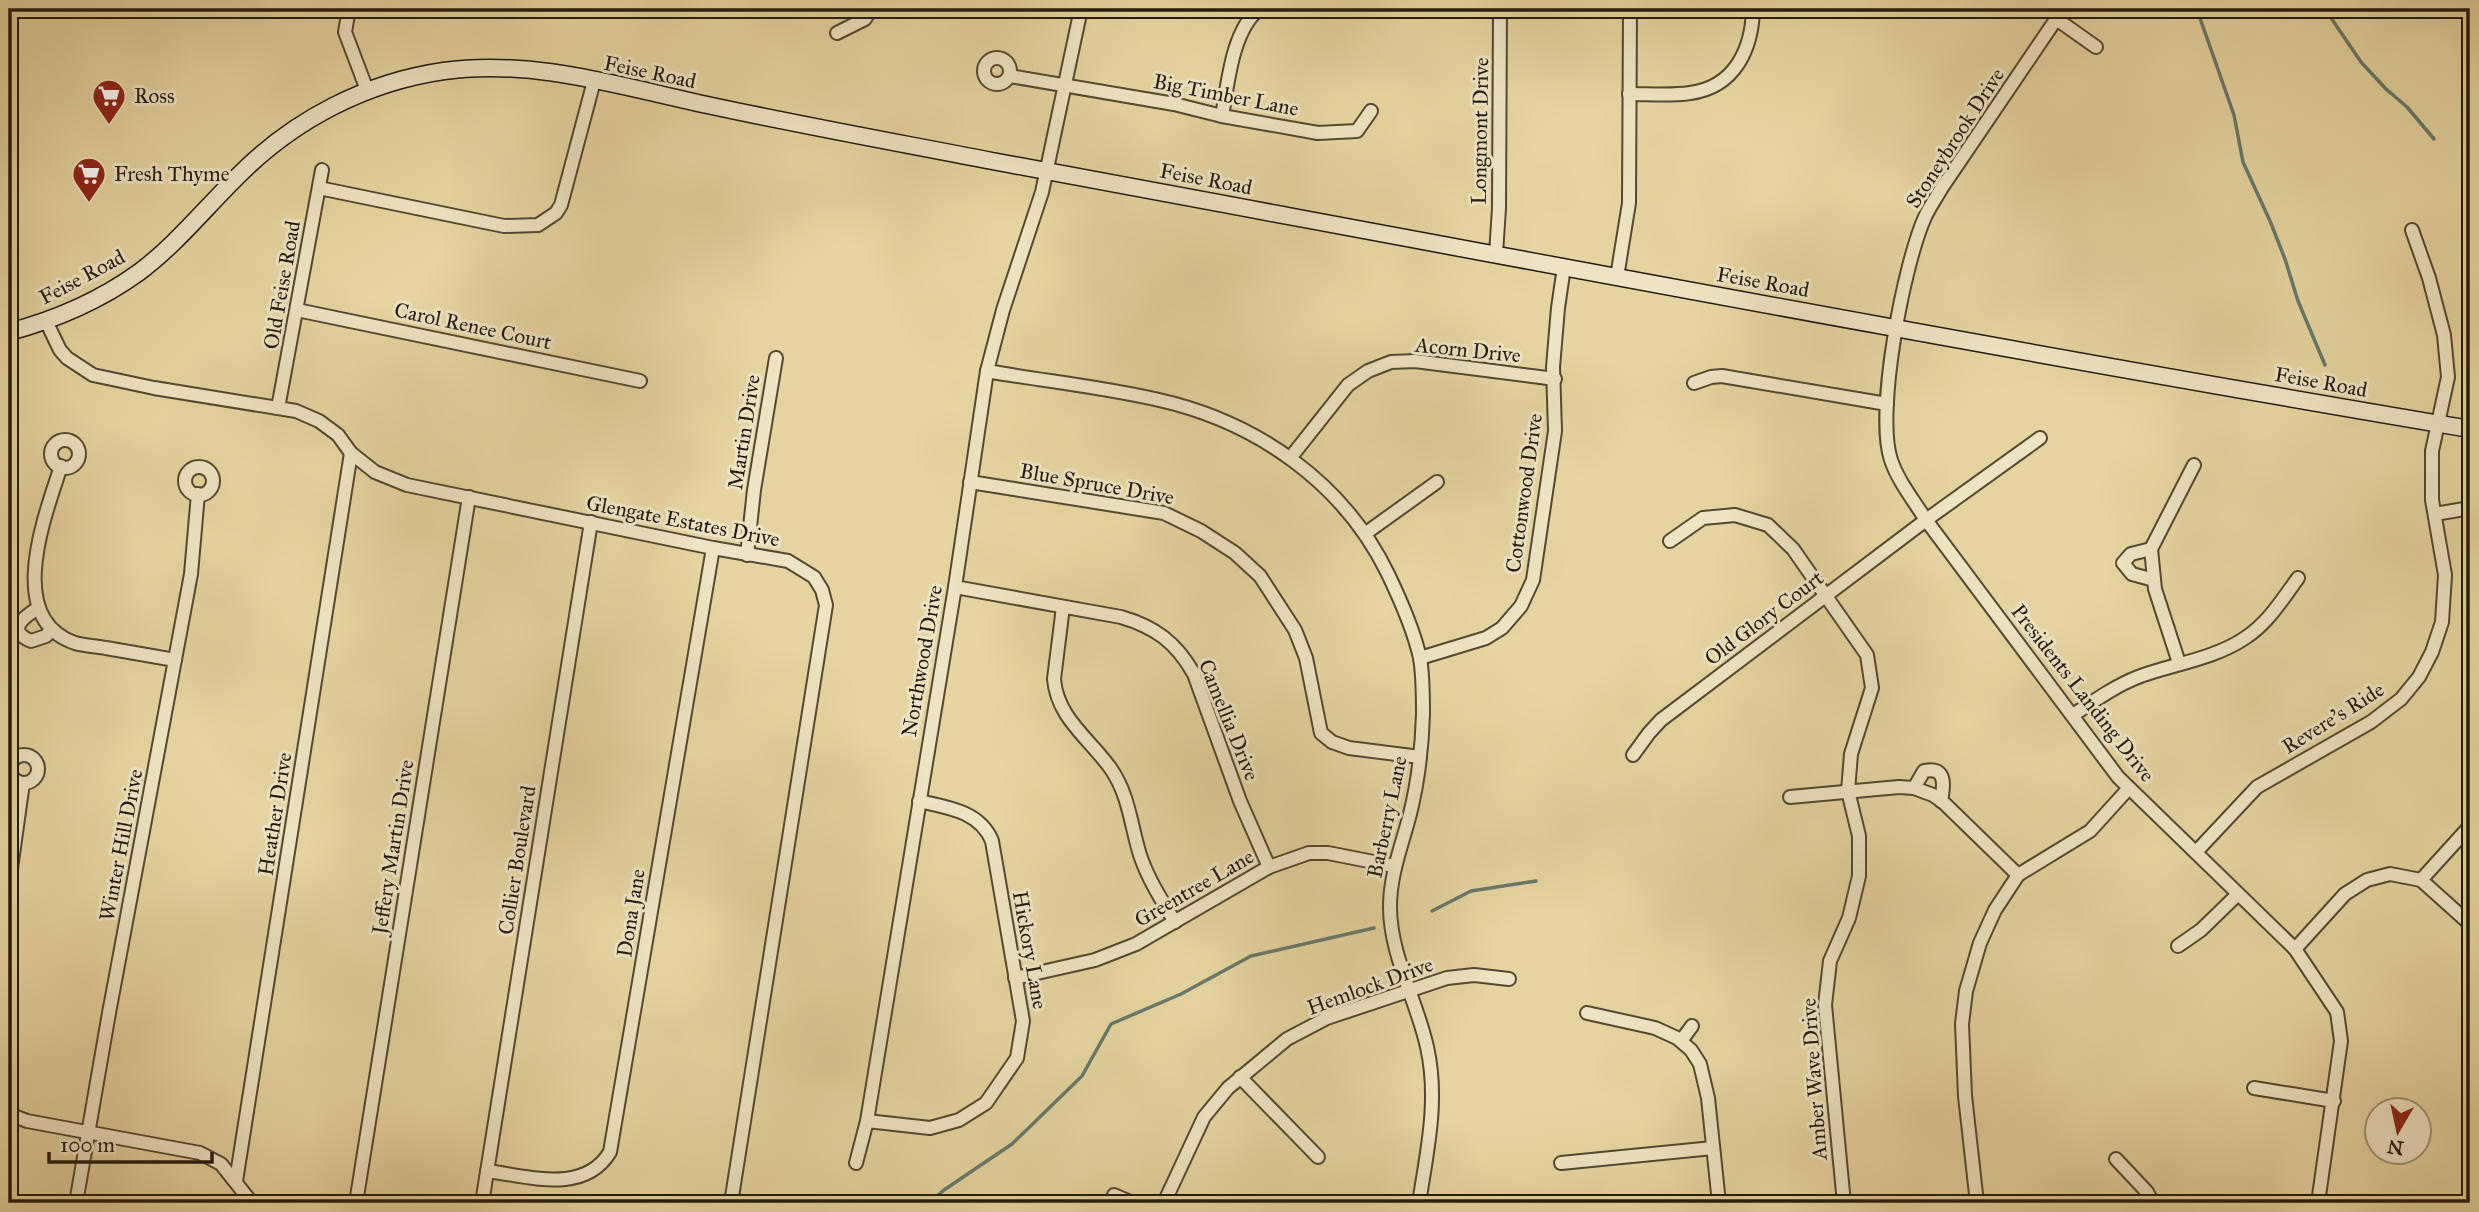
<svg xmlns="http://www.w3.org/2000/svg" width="2479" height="1212" font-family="'IM FELL Great Primer',serif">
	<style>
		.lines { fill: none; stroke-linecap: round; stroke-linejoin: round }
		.stream { stroke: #69786c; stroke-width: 3.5 }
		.minor-casing { stroke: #544832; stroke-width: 16 }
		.secondary-casing { stroke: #241a0d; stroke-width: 19 }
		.minor { stroke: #eee3c2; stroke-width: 12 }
		.secondary { stroke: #eee3c2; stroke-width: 16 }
		.labels { text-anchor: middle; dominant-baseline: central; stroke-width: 6; stroke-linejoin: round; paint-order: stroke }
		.street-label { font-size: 21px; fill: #241a0d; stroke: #eee3c2 }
		.poi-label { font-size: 21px; fill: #241a0d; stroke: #eee3c2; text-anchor: start }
	</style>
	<rect width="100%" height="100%" fill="#e5d4a1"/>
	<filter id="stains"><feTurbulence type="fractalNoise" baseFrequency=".00286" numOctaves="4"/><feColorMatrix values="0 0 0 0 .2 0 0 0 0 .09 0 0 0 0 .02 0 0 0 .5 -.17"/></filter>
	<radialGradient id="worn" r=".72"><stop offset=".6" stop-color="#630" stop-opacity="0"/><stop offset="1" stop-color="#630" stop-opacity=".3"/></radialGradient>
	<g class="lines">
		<g class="stream">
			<polyline points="2198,9 2201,21 2234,115 2243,162 2270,221 2285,259 2298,301 2325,365"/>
			<polyline points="2325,9 2361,62 2386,89 2407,107 2434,139"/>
			<polyline points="1432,911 1471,891 1536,881"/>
			<polyline points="929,1203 944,1190 1012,1144 1082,1076 1111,1024 1181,994 1251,956 1374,928"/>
		</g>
		<defs>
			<g id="minor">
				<polyline points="349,9 345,32 367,90"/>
				<path d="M2063,9L1941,189C1936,198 1929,208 1925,217C1904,263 1875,413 1891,460C1898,481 1914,501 1926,520L2118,777L2295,949L2337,1012L2341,1041L2318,1203"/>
				<polyline points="2055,18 2096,47"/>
				<polyline points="837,33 865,19 871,9"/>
				<circle cx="997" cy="71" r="13"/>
				<polyline points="1010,76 1174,104 1222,116 1318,133 1357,131 1371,111"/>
				<path d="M1629,94C1649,94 1671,96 1690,93C1735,87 1752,49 1753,9"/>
				<path d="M1222,116C1228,83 1232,31 1259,9"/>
				<polyline points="319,188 504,226 538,225 556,213 561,205 594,81"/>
				<polyline points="1496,254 1499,208 1500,9"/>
				<polyline points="1617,277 1629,203 1630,9"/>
				<polyline points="297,310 640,381"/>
				<polyline points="46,321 60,350 67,358 93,375 154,388 296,411 319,421 338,435 351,453 375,472 407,485 713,548 788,561 814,577 822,590 826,605 731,1203"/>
				<path d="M987,371C1044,381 1103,387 1159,400C1257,422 1344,483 1388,574C1400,599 1414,631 1420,658C1423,675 1423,696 1423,714C1422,747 1418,782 1410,814C1402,845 1390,874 1390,907C1390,955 1417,1001 1427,1047C1439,1100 1427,1151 1419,1203"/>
				<polyline points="1694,383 1711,377 1722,376 1887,404"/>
				<polyline points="278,408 322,170"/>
				<circle cx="65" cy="454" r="14"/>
				<polyline points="1291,457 1348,385 1368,371 1391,362 1415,361 1555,379"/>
				<path d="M61,466C45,516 4,619 75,643C85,646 96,646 106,648C129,652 152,656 175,660"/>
				<circle cx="199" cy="481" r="14"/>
				<polyline points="970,482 1164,513 1201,531 1235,553 1260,576 1295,630 1306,658 1321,733 1332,742 1349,748 1420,757"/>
				<polyline points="2435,514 2470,508"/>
				<polyline points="1366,533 1437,482"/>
				<polyline points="1670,541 1703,518 1735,515 1768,525 1793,549 1867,655 1872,688 1851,754 1848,791 1859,836 1859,876 1849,918 1830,961 1825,1005 1844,1203"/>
				<polyline points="2151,549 2131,554 2123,563 2132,574 2154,580"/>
				<polyline points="747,555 754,490 776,358"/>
				<path d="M955,587L1121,617C1155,627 1176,642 1194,674L1240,801L1269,867"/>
				<path d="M1063,607L1054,679C1057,718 1090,739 1111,769C1129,795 1131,826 1140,855C1148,879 1162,901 1175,922"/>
				<path d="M38,608C24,617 5,630 31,641L46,636L52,629"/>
				<polyline points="1420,658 1486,638 1502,628 1521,606 1533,580 1555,431 1553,367 1558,308 1564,267"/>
				<polyline points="2179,663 2155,589 2151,549 2194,465"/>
				<path d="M2073,715C2094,701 2115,686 2138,677C2173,664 2214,659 2245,638C2268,623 2282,600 2298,578"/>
				<circle cx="24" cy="769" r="14"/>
				<polyline points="1633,755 1649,733 1661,720 1926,520 2040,438"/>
				<path d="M1914,788L1924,771C1947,766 1944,786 1941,801"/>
				<polyline points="1790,797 1899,787 1914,788 1933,795 1943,802 2018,875"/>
				<polyline points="2196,852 2257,787 2371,722 2401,699 2419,677 2432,652 2442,622 2445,575 2432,500 2432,451 2448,377 2444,335 2429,278 2412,230"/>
				<polyline points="2421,880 2470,826"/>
				<polyline points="9,883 23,783"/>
				<polyline points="2178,946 2201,930 2238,894"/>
				<polyline points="2295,949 2345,894 2367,880 2390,874 2421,880 2470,924"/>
				<polyline points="1015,978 1095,960 1136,944 1269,867 1309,853 1328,853 1394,866"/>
				<polyline points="1587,1013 1655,1028 1677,1038 1691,1050 1700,1064 1708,1098 1719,1203"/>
				<polyline points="1681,1041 1692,1026"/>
				<polyline points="1240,1077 1318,1157"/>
				<polyline points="2254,1088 2334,1101"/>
				<polyline points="9,1114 27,1121 200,1153 221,1164 252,1203"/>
				<path d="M867,1121L930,1128L959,1120L986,1103L1017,1058L1023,1021L992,841C980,811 946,807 919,801"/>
				<polyline points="2116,1159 2147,1192 2153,1203"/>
				<polyline points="856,1163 867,1121 955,587 987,371 1003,310 1042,192 1081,9"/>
				<polyline points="1561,1163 1713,1148"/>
				<path d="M487,1171C528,1176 584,1195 610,1152L713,548"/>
				<polyline points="236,1181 351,453"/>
				<polyline points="1114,1195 1133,1203"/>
				<polyline points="76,1203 109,1013 191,574 198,494"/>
				<polyline points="356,1203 469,497"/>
				<polyline points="482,1203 591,522"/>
				<polyline points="1164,1203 1204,1117 1228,1088 1287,1039 1327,1018 1447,978 1474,975 1509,979"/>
				<polyline points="1977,1203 1965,1096 1962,1024 1966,991 1980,943 1995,910 2018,875 2090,831 2129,788"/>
			</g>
			<path id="secondary" d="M9,332C54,320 99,301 138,273C176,245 206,207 240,174C295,119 367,82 444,71C534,58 626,88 712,106C805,126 899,143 992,161C1484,252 1976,346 2470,429"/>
		</defs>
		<use href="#minor" class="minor-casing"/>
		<use href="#secondary" class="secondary-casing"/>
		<use href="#minor" class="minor"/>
		<use href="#secondary" class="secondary"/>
	</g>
	<defs>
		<symbol id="supermarket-pin" viewBox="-11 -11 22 30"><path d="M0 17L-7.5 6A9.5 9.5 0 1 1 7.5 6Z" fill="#8f2418" stroke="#eee3c2"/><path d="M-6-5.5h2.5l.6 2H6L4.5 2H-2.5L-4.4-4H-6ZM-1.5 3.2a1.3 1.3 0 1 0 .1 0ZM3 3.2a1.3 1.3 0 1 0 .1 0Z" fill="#fff"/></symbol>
	</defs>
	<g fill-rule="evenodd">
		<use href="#supermarket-pin" x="90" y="77" width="38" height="52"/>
		<use href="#supermarket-pin" x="70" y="155" width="38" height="52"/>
	</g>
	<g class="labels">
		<g class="street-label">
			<text transform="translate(650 72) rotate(12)">Feise Road</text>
			<text transform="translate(1226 95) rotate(11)">Big Timber Lane</text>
			<text transform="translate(1480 131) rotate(-89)">Longmont Drive</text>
			<text transform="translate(1955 138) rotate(-57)">Stoneybrook Drive</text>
			<text transform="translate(1206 179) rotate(11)">Feise Road</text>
			<text transform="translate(82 277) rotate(-28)">Feise Road</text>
			<text transform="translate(1763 282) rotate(10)">Feise Road</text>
			<text transform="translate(282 285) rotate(-80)">Old Feise Road</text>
			<text transform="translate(473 326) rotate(12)">Carol Renee Court</text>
			<text transform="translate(1468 350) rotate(6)">Acorn Drive</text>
			<text transform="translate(2321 382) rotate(10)">Feise Road</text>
			<text transform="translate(744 432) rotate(-81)">Martin Drive</text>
			<text transform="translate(1097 484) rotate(10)">Blue Spruce Drive</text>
			<text transform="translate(1524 493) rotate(-82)">Cottonwood Drive</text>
			<text transform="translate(683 521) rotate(11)">Glengate Estates Drive</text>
			<text transform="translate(1764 618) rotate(-37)">Old Glory Court</text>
			<text transform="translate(922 661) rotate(-80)">Northwood Drive</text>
			<text transform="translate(2083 693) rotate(52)">Presidents Landing Drive</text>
			<text transform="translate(2333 718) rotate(-32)">Revere's Ride</text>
			<text transform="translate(1229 720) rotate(68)">Camellia Drive</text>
			<text transform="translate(275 814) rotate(-81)">Heather Drive</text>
			<text transform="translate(1387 817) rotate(-78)">Barberry Lane</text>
			<text transform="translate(121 845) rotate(-79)">Winter Hill Drive</text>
			<text transform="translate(393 847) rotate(-81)">Jeffery Martin Drive</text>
			<text transform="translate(517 860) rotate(-81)">Collier Boulevard</text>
			<text transform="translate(1194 888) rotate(-30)">Greentree Lane</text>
			<text transform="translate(631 913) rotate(-81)">Dona Jane</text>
			<text transform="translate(1030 950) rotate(80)">Hickory Lane</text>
			<text transform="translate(1370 986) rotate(-20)">Hemlock Drive</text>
			<text transform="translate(1814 1079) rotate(-94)">Amber Wave Drive</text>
		</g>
		<g class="poi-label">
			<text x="134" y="96">Ross</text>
			<text x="114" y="174">Fresh Thyme</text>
		</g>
	</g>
	<rect width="2479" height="1212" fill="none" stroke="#e5d4a1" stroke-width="35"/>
	<rect x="10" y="10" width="2458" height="1191" fill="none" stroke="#241a0d" stroke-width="3.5"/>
	<rect x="18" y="18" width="2444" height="1177" fill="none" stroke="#241a0d" stroke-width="2"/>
	<g transform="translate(2398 1131) rotate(189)"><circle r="33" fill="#eee3c2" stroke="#9d937a" stroke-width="2"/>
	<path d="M0-5L12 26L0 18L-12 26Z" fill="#8f2418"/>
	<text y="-10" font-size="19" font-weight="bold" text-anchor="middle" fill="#241a0d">N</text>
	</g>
	<path d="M49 1152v10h163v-10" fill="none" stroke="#241a0d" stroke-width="3.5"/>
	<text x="60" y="1152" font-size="21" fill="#241a0d" stroke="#eee3c2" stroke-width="5" paint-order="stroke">100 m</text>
	<rect width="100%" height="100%" filter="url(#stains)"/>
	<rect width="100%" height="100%" fill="url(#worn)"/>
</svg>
